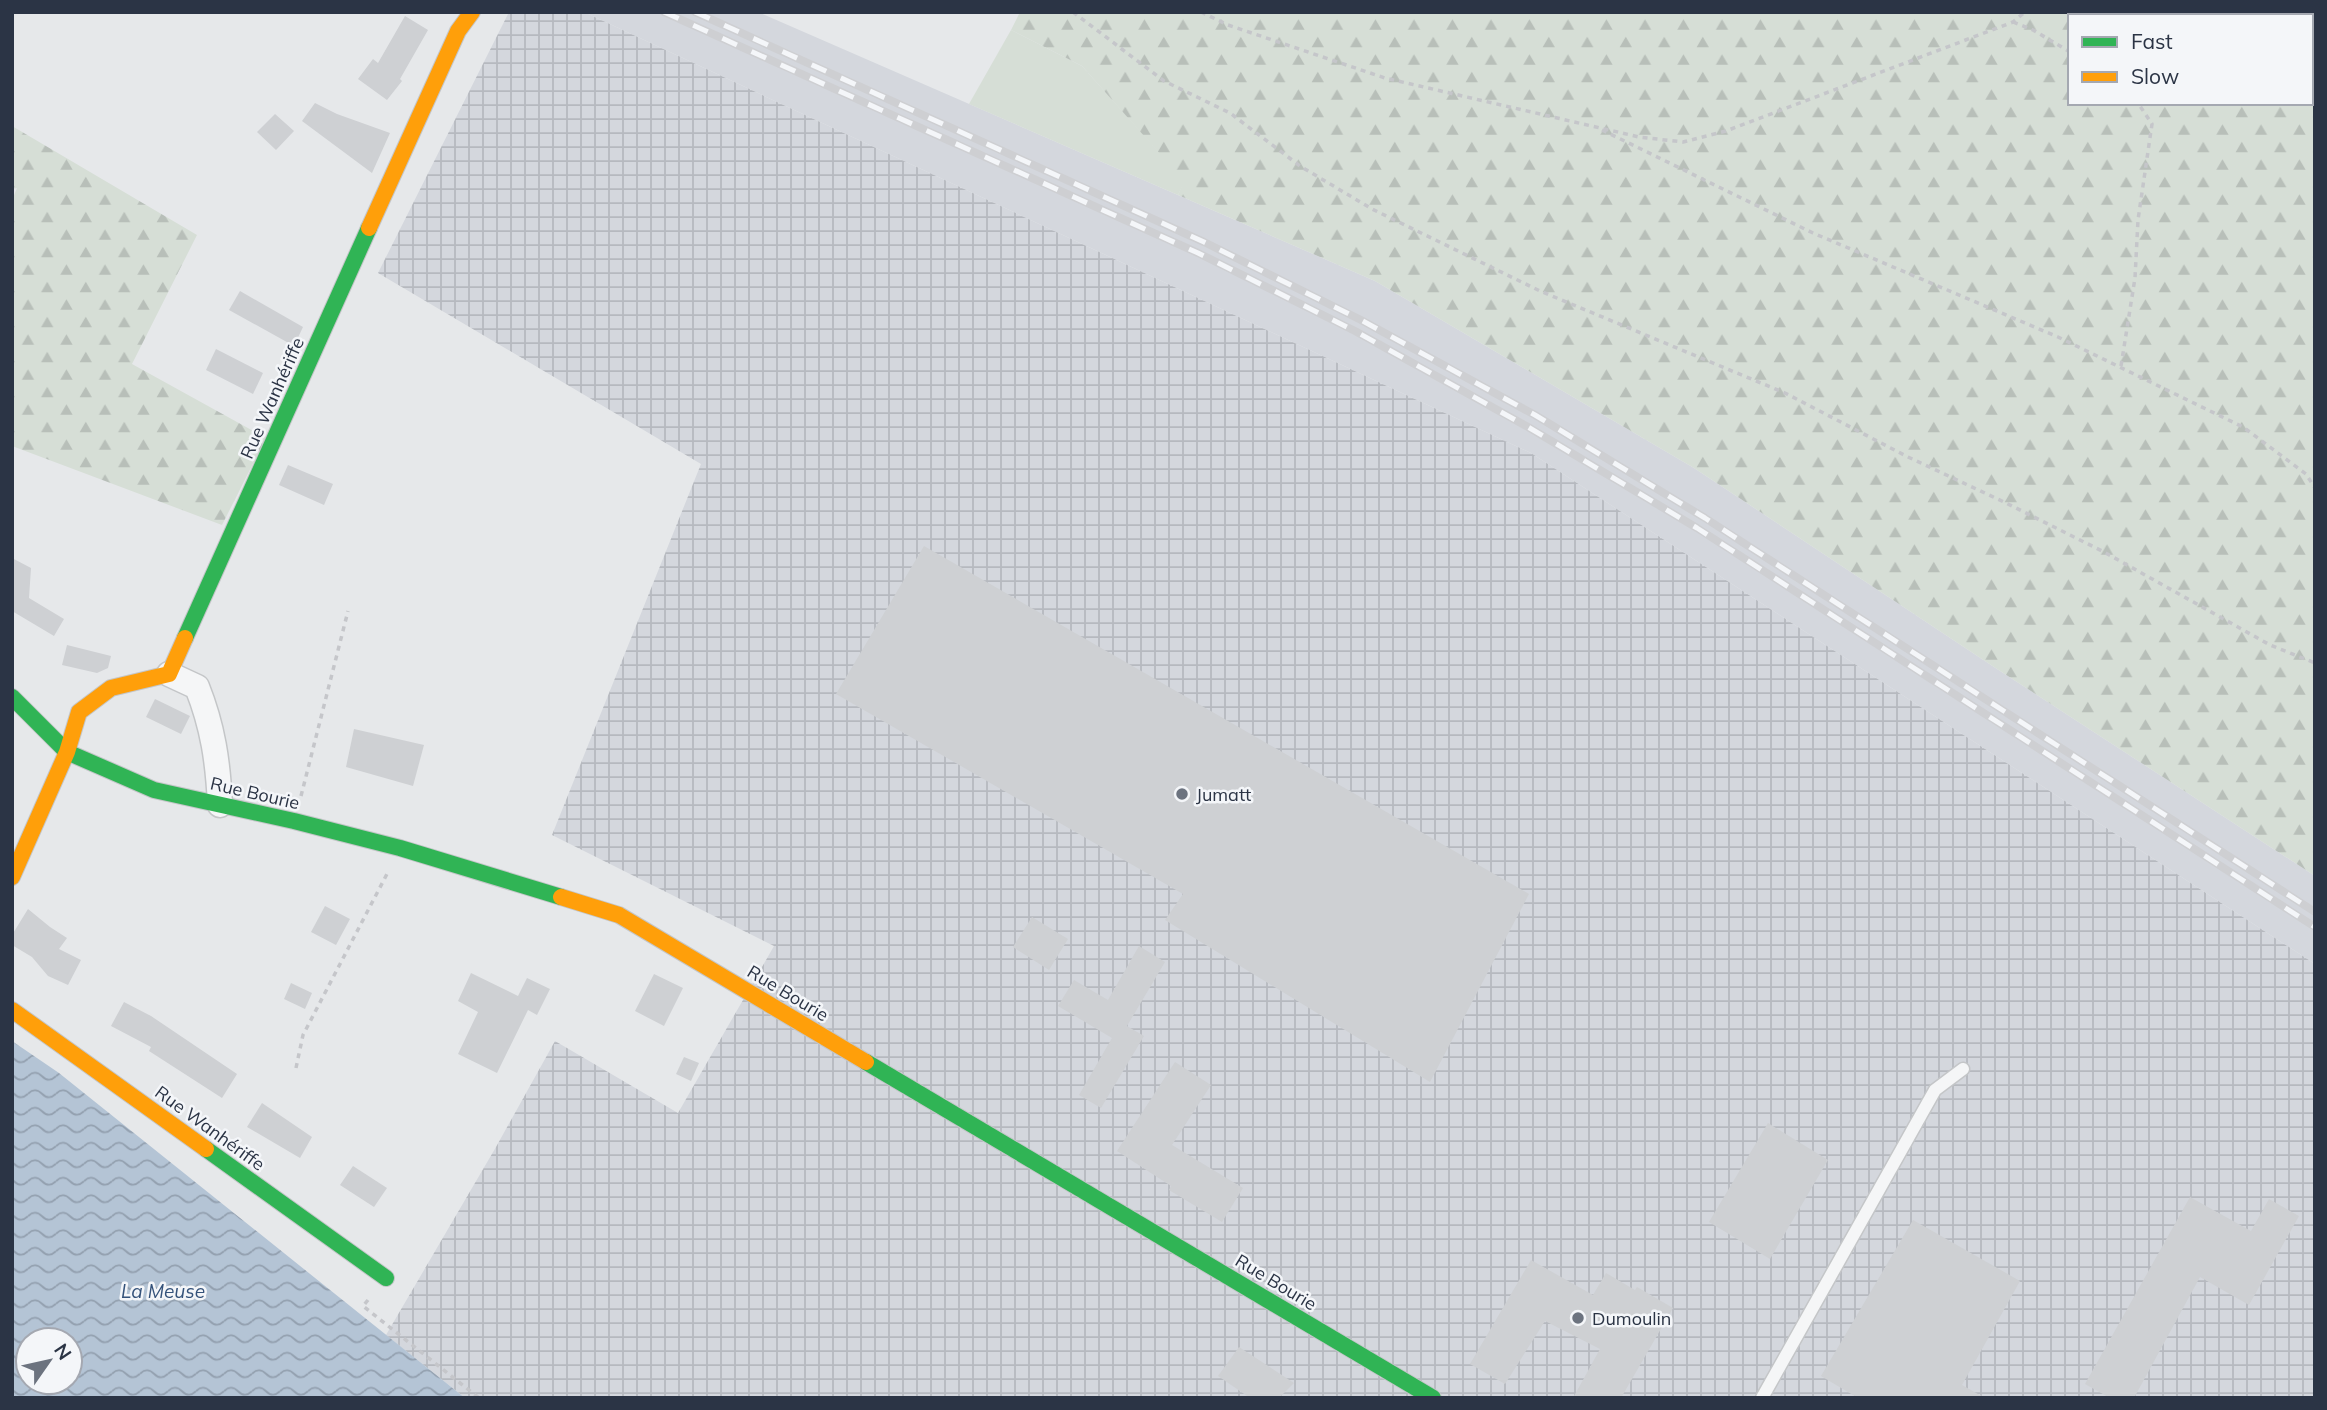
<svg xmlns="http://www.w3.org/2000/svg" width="2327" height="1410" font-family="Mulish,sans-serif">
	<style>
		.built { fill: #d4d7dd }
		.industrial { fill: url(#industrial-grid) }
		.grass { fill: #d6ded6 }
		.forest { fill: url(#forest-firs); fill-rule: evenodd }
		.water { fill: url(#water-waves); fill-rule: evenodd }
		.building { fill: #ced0d3 }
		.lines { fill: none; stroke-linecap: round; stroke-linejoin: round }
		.lane-casing { stroke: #c4c6c8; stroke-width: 15 }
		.street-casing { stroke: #c4c6c8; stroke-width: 27 }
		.fast-casing { stroke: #c4c6c8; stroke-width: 18 }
		.slow-casing { stroke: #c4c6c8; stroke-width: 18 }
		.path { stroke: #c5c6ca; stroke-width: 3.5; stroke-dasharray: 5 5; stroke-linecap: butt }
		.lane { stroke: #f5f6f7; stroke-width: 12 }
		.street { stroke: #f5f6f7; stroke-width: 24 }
		.fast { stroke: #30b455; stroke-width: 16 }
		.slow { stroke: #ff9f0a; stroke-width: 16 }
		.rail-casing { stroke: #cecfd2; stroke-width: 8 }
		.rail { stroke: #f4f6f9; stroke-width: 5; stroke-dasharray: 16; stroke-linecap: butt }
		.poi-dot { fill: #6c737f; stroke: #f4f6f9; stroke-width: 2.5 }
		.labels { text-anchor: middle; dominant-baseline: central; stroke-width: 5; stroke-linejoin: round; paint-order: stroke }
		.street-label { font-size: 18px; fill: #2b3445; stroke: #f4f6f9 }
		.poi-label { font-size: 18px; fill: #2b3445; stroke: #f4f6f9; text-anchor: start }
		.water-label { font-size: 19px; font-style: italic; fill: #34527a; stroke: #f4f6f9 }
	</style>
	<defs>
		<pattern id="industrial-grid" width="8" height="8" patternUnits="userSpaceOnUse" patternTransform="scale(1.75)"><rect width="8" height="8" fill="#d4d7dd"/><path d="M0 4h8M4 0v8" fill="none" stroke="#b6b9bf"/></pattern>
		<pattern id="forest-firs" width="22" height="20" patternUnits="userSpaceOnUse" patternTransform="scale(1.75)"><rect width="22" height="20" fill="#d6ded6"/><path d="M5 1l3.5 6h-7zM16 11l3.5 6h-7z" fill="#b8bfb9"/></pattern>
		<pattern id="water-waves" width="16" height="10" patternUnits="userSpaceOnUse" patternTransform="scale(1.75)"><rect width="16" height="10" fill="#b4c4d5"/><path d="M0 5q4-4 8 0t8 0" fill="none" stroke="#93a0af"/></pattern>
	</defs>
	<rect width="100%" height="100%" fill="#e6e8ea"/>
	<polygon class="built" points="584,12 758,12 1375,281 1694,468 1994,667 2315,876 2315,964 1531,453"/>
	<polygon class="industrial" points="509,12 584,12 1531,453 2315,964 2315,1398 465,1398 386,1335 496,1147 555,1041 678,1113 774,946 552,835 701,464 378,273"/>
	<polygon class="grass" points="1011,30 1082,66 1185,181 1178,195 969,104"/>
	<g class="forest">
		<path d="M1020,12H2315V876L1994,667L1694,468L1375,281L1178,195L1184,181L1082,66L1011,30ZM2070,16H2311V103H2070Z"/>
		<polygon points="12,126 197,235 132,364 266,438 222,525 12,446 12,200 17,188 12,189"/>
	</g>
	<path class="water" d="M12,1041L59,1073L465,1398H12ZM28,1340H70V1382H28Z"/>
	<g class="building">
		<polygon points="405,16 428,30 400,79 402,81 387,100 358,79 373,59 378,63"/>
		<polygon points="315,103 337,114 390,133 372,173 302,121"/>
		<polygon points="275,114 294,131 276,150 257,132"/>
		<polygon points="240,291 303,327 294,346 229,310"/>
		<polygon points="216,349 263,373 253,394 206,370"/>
		<polygon points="288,465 333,484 324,505 279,485"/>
		<polygon points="924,546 1529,894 1430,1082 1165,920 1183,894 836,694"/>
		<polygon points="12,558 31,568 29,598 64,619 54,636 12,611"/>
		<polygon points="67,645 111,656 108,668 97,673 62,665"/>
		<polygon points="155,699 190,716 181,734 146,717"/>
		<polygon points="354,729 424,745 413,786 346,767"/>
		<polygon points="325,906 350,919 336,945 311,932"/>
		<polygon points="28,909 50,927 67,938 59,949 81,960 68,985 48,976 32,957 12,945 12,935"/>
		<polygon points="1032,917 1068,939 1049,970 1013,947"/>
		<polygon points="1139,946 1165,962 1127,1026 1144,1036 1101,1108 1079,1095 1112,1038 1058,1006 1074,980 1108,1000"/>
		<polygon points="471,973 518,996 527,978 550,989 537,1015 528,1010 497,1073 458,1054 478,1012 458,1001"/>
		<polygon points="654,974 683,988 664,1026 635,1011"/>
		<polygon points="291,983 312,993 305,1009 284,999"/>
		<polygon points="124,1002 151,1016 237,1074 222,1098 149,1051 151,1047 111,1026"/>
		<polygon points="684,1057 699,1063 691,1081 676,1074"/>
		<polygon points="1175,1062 1211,1085 1172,1145 1243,1188 1222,1222 1169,1190 1171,1186 1117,1151"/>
		<polygon points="262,1103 312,1137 300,1158 247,1127"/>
		<polygon points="1768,1123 1828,1160 1770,1259 1709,1222"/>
		<polygon points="353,1166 387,1188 374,1207 340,1185"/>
		<polygon points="2190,1197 2251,1231 2269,1199 2299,1216 2249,1305 2200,1277 2134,1398 2110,1398 2085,1384"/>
		<polygon points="1913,1220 2020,1281 1962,1385 1985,1398 1858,1398 1821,1376"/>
		<polygon points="1531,1260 1593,1295 1606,1273 1635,1290 1637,1287 1673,1308 1621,1398 1573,1398 1600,1349 1545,1321 1505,1384 1470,1364"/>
		<polygon points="1239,1347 1294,1383 1279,1398 1250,1398 1218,1376"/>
	</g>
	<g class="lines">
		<defs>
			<polyline id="lane" points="1762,1398 1935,1090 1963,1069"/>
			<path id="street" d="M169,674L197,687C213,727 218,762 220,805"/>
			<g id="fast">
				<polyline points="185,638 369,228"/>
				<polyline points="12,697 67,752 154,790 294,821 400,848 561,897"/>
				<polyline points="866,1062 1433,1398"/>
				<polyline points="206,1149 386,1278"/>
			</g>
			<g id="slow">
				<polyline points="369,228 458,31 472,12"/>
				<polyline points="12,877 67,752 79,712 111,688 169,674 185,638"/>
				<polyline points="561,897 619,915 866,1062"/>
				<polyline points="12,1010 206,1149"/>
			</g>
		</defs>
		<use href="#lane" class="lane-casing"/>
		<use href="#street" class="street-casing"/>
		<use href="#fast" class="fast-casing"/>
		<use href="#slow" class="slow-casing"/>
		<g class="path">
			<polyline points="1073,12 1164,81 1230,113 1300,166 1372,209 1540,291 1785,393 1908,457 2004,502 2104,552 2270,645 2315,663"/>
			<polyline points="1201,12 1228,25 1385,78 1639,137 1683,142 1726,131 2013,22 2025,12"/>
			<polyline points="2013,22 2033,30 2070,52"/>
			<polyline points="1602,130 1813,233 2058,337 2243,427 2306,474 2315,488"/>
			<polyline points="2121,366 2135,278 2138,220 2152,124 2138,103"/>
			<polyline points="301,796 348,611"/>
			<polyline points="296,1068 303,1035 388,872"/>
			<polyline points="368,1300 363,1306 479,1398"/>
		</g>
		<use href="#lane" class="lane"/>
		<use href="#street" class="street"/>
		<use href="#fast" class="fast"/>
		<use href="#slow" class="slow"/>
		<defs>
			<g id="rail">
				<polyline points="664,12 1198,253 1355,331 1528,427 1697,528 2315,927"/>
				<polyline points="695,12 1204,242 1361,320 1535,415 1705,518 2315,912"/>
			</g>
		</defs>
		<use href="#rail" class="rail-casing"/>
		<use href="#rail" class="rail"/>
	</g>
	<g class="poi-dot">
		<circle cx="1182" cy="794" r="7"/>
		<circle cx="1578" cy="1318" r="7"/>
	</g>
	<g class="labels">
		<g class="street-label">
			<text transform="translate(272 398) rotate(-66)">Rue Wanhériffe</text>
			<text transform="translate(255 793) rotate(13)">Rue Bourie</text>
			<text transform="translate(788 993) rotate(31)">Rue Bourie</text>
			<text transform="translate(210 1128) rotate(36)">Rue Wanhériffe</text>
			<text transform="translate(1276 1282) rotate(31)">Rue Bourie</text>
		</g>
		<g class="poi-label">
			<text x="1196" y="794">Jumatt</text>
			<text x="1592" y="1318">Dumoulin</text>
		</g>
		<g class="water-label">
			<text x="163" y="1291">La Meuse</text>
		</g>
	</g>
	<rect width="2327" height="1410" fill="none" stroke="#2b3445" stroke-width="28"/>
	<rect x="2068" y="14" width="245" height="91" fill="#f4f6f9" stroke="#a4a8b1" stroke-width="2"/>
	<rect x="2082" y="37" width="35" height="10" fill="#30b455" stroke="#a4a8b1" stroke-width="2"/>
	<text x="2131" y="49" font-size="21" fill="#2b3445">Fast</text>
	<rect x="2082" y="72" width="35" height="10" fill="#ff9f0a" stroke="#a4a8b1" stroke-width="2"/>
	<text x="2131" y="84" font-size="21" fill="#2b3445">Slow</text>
	<g transform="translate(49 1361) rotate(56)"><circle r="33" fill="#f4f6f9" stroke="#a4a8b1" stroke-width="2"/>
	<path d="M0-5L12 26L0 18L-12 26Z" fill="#6c737f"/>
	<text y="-10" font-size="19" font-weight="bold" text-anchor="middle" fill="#2b3445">N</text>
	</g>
</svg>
